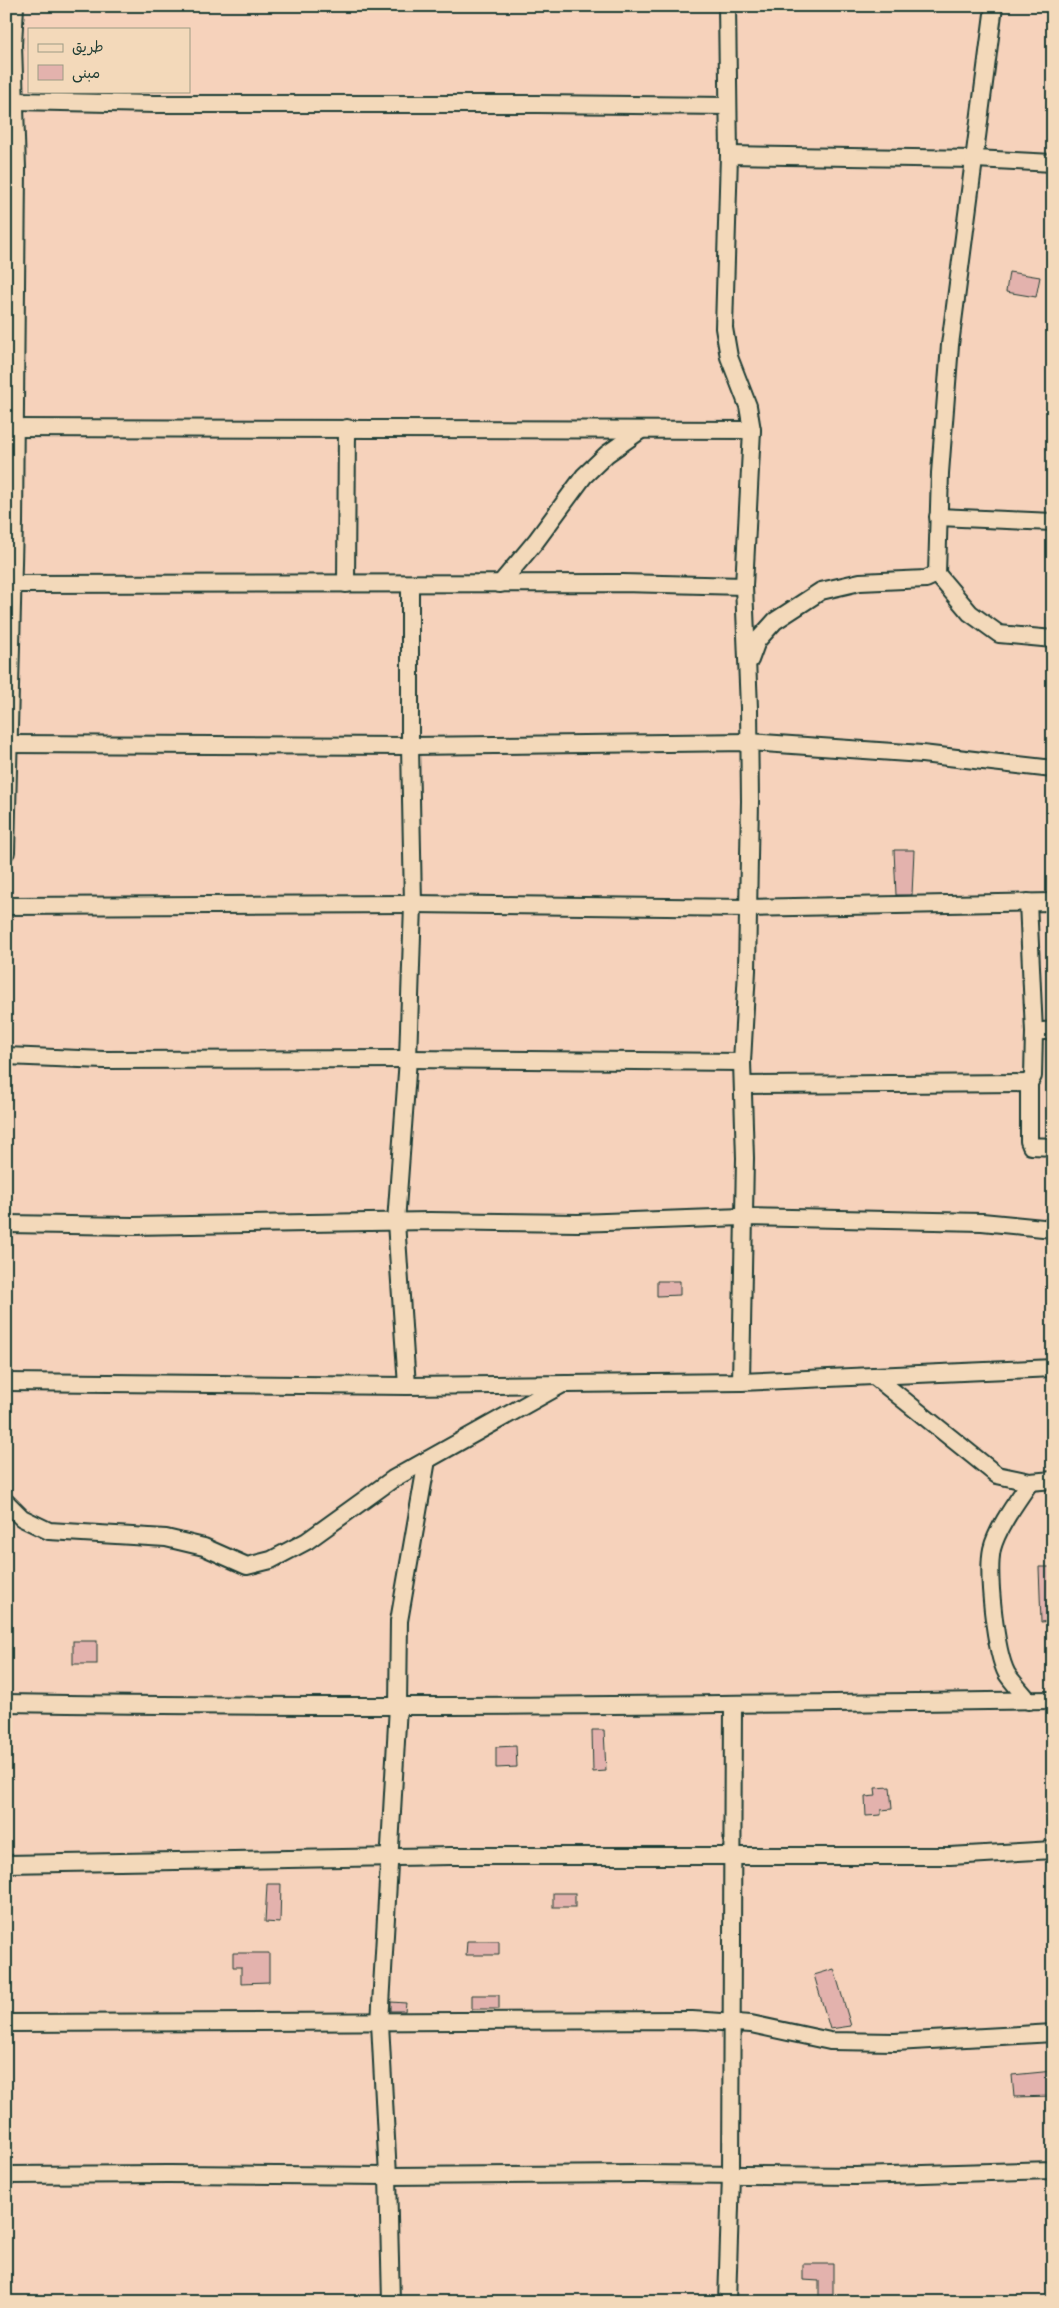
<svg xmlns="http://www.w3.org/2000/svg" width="1059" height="2308" font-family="Caveat,'Playpen Sans Arabic',sans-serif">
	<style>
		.building { fill: #e3b2ad; stroke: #1f3d34 }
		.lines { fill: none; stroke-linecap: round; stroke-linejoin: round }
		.minor-casing { stroke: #1f3d34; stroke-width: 20 }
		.minor { stroke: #f3d9ba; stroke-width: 16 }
	</style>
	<rect width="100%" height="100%" fill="#f6d2bb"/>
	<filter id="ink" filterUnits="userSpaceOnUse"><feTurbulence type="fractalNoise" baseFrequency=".02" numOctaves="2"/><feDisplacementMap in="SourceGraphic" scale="10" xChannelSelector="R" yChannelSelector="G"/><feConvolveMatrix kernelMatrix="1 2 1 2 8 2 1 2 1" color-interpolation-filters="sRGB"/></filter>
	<g filter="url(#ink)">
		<g class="building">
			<polygon points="1009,272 1040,277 1036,297 1006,292"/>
			<polygon points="894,850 914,850 912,895 896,895"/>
			<polygon points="657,1281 680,1281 680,1295 657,1296"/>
			<polygon points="1039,1567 1053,1567 1053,1621 1041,1622"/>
			<rect x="73" y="1641" width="24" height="23"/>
			<polygon points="592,1730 604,1730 606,1771 593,1772"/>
			<polygon points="516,1746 517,1767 496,1768 496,1747"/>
			<polygon points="890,1787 892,1809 881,1810 881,1815 866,1816 865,1797 876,1796 875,1788"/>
			<polygon points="267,1884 281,1884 280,1923 265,1922"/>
			<rect x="553" y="1893" width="22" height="14"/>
			<polygon points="467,1941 499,1941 499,1955 466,1955"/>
			<polygon points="233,1953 269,1953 269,1982 241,1983 241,1967 233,1967"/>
			<polygon points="834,1969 851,2026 830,2029 814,1975"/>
			<rect x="472" y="1995" width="27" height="14"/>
			<polygon points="391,2002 406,2003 405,2011 391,2011"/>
			<polygon points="1053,2071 1053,2096 1014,2097 1012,2075"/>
			<polygon points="803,2264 833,2264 833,2302 819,2302 819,2281 803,2280"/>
		</g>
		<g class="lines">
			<defs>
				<g id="minor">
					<polyline points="727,6 729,155 724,328 729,357 748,406 752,430 744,586 749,708 750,801 747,970 742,1062 745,1158 741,1382"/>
					<polyline points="15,101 155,104 537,104 728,106"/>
					<polyline points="729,155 975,159 1053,163"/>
					<polyline points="6,428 752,430"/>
					<polyline points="938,517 1053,522"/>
					<polyline points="937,574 970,613 999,634 1053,639"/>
					<polyline points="13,584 622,583 744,586"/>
					<polyline points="346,584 347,428"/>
					<polyline points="500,584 536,541 584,476 607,454 641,430"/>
					<polyline points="750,660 757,641 775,621 821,591 860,582 926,579 937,574 940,473 950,345 994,6"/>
					<polyline points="8,744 410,746 750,742 922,754 1053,769"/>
					<polyline points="6,852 14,522 17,169 13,45 15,6"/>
					<polyline points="1028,902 1034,1032 1033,1076 1029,1083 1029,1141 1031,1146 1053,1147"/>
					<polyline points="6,906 413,904 748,908 1053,902"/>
					<polyline points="1034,1032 1053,1030"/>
					<polyline points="6,1056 104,1060 408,1059 742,1062"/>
					<polyline points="743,1085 1029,1083"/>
					<polyline points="6,1224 133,1226 430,1221 578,1223 742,1217 982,1222 1053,1229"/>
					<polyline points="874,1376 997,1475 1030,1482 1053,1480"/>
					<polyline points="6,1382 407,1386 741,1382 1053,1368"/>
					<polyline points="407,1386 396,1222 408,1059 413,904 410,746 410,584"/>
					<polyline points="6,1502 22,1518 49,1531 166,1538 204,1547 247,1566 271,1560 307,1541 393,1479 561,1385"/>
					<path d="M1029,1701C1022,1692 1013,1683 1007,1674C995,1652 987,1573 992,1549C997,1528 1018,1500 1030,1482"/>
					<path d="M6,1703C355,1709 704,1705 1053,1700"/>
					<polyline points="6,1864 451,1856 950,1856 1053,1850"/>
					<polyline points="6,2023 692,2020 751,2024 830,2041 895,2042 1053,2033"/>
					<polyline points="6,2175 169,2174 388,2176 643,2174 856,2176 1053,2170"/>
					<polyline points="391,2302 388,2176 380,2023 398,1706 399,1621 427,1460"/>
					<polyline points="727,2302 731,2175 733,1705"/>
				</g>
			</defs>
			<use href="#minor" class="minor-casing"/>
			<use href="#minor" class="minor"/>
		</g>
	</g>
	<rect width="1059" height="2308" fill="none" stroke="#f3d9ba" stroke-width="25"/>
	<rect x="12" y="12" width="1034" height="2283" fill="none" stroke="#1f3d34" stroke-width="2" filter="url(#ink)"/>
	<rect x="28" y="28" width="162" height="65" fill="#f3d9ba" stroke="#9e9b84"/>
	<rect x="38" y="44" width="25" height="8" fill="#f3d9ba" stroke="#9e9b84"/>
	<text x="72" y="52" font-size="15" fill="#1f3d34">طريق</text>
	<rect x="38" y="65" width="25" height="15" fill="#e3b2ad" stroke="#9e9b84"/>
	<text x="72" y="78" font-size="15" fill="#1f3d34">مبنى</text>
</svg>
